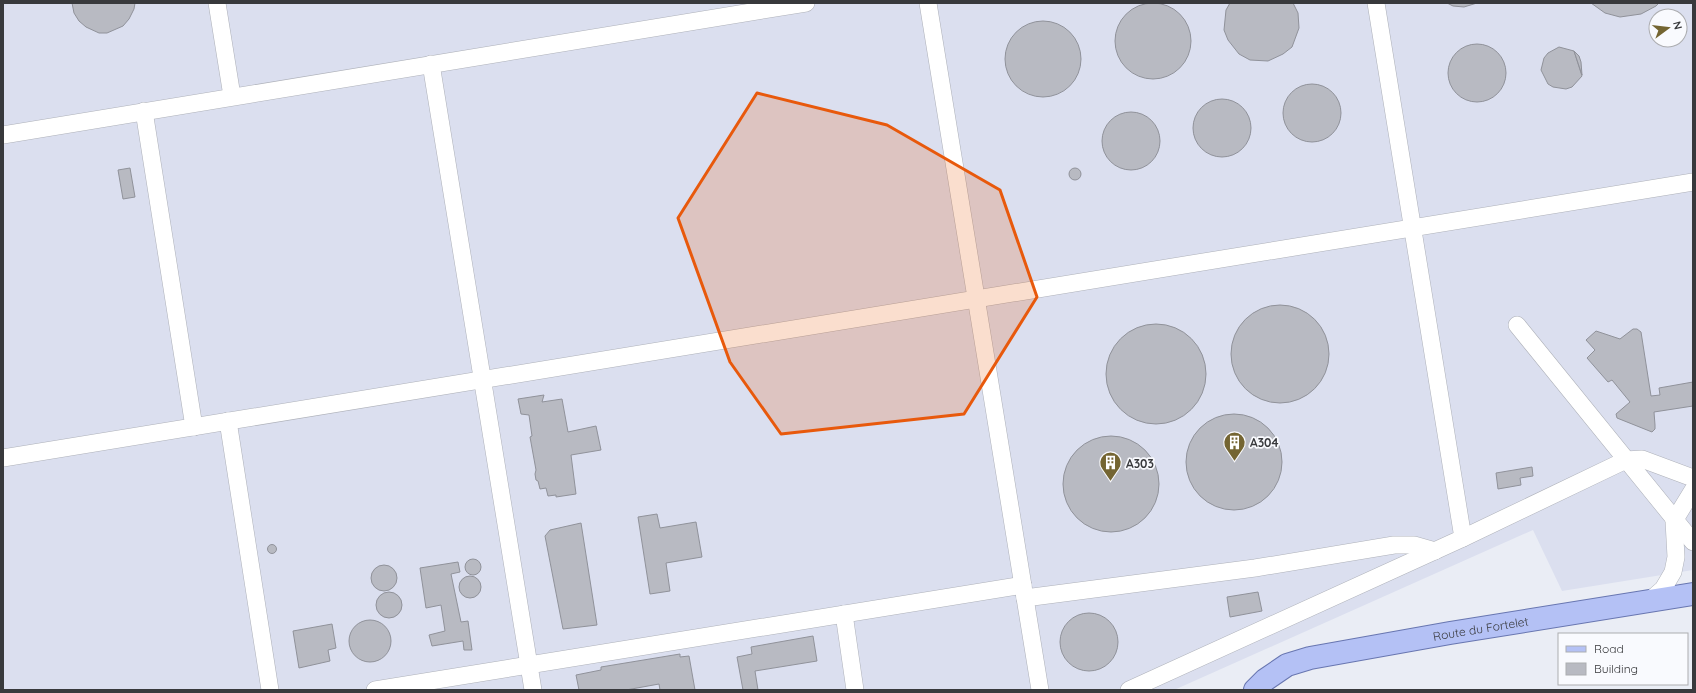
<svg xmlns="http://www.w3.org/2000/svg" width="1696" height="693" font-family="Quicksand,sans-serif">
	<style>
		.built { fill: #dbdfef; fill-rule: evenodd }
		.building { fill: #b8bac2; stroke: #90929a }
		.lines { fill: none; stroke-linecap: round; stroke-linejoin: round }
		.minor-casing { stroke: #aeb1b9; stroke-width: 18 }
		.major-casing { stroke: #6876b0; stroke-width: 24 }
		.minor { stroke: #fff; stroke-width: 17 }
		.major { stroke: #b4c1f5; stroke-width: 22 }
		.marked { fill: #e8590c; fill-opacity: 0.2; stroke: #e8590c; stroke-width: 3; stroke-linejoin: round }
		.labels { text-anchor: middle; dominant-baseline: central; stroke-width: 3.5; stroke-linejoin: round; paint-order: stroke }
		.poi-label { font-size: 12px; font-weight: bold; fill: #38393c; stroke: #f9fafe; text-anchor: start }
		.street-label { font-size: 12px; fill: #38393c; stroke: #f9fafe }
	</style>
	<rect width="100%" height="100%" fill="#eaedf5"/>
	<path class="built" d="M3,3H1693V570L1562,591L1533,530L1174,690H3ZM1656,16H1680V40H1656Z"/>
	<g class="building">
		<polygon points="72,3 135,3 134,9 129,19 123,26 107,33 99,33 86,27 79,21 74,13"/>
		<polygon points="1230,3 1293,3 1298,13 1299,28 1292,47 1283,54 1268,61 1250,60 1239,54 1228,40 1224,30 1226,10"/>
		<polygon points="1447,3 1477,3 1464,7 1453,6"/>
		<polygon points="1591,3 1659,3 1656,6 1641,14 1620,17 1605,13"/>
		<circle cx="1153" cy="41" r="38"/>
		<circle cx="1043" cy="59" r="38"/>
		<circle cx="1477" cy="73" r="29"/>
		<polygon points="1559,47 1574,51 1582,76 1572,87 1566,89 1553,87 1548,84 1541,70 1544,58 1548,53"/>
		<polygon points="1574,51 1579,56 1581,62 1582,75"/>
		<circle cx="1312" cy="113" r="29"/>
		<circle cx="1222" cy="128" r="29"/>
		<circle cx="1131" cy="141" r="29"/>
		<circle cx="1075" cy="174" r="6"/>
		<polygon points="130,168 135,197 123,199 118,170"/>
		<circle cx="1280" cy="354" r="49"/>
		<circle cx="1156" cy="374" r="50"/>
		<polygon points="1633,329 1637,329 1641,332 1651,396 1660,395 1659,388 1693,382 1693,406 1654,412 1655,425 1655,429 1652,432 1617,418 1616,414 1630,402 1612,380 1608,382 1587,358 1595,350 1586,340 1596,331 1620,339"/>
		<polygon points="544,395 542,402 562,399 568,432 596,426 601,450 571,455 576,494 556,497 556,495 548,496 546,488 540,489 538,481 536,480 535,474 536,470 530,437 532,436 529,415 521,414 518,399"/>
		<circle cx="1234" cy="462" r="48"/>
		<circle cx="1111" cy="484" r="48"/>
		<polygon points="1532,467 1533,476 1520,478 1521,485 1498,489 1496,473"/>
		<polygon points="657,514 660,528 696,522 702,557 666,563 670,591 650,594 638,517"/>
		<polygon points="581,523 597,625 563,629 545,536 550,530"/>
		<circle cx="272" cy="549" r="4.5"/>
		<circle cx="473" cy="567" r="8"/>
		<polygon points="458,562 460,572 451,574 461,622 468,621 472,650 464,650 463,641 432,646 429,635 445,631 441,605 426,608 420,568"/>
		<circle cx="384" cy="578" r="13"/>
		<circle cx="470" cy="587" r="11"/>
		<circle cx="389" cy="605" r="13"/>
		<polygon points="1258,592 1262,611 1230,617 1227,597"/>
		<circle cx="1089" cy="642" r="29"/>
		<circle cx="370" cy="641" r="21"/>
		<polygon points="332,624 336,648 328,650 330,661 299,668 293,631"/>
		<polygon points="813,636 817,661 755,671 758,690 743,690 737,657 752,654 751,647"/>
		<polygon points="680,654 680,657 689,656 695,690 660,690 659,684 626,690 579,690 576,675 601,670 601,667"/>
	</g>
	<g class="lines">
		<defs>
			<g id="minor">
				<polyline points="217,3 232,96"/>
				<polyline points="928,3 1040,690"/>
				<polyline points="1376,3 1463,538"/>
				<polyline points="431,64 533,690"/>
				<polyline points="144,111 194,427"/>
				<polyline points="3,135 806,3"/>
				<polyline points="1517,325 1693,542"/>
				<polyline points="228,421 270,690"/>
				<polyline points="3,458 1693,182"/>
				<polyline points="1025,598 1255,568 1394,545 1414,545 1435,551"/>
				<polyline points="1648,602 1663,589 1673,572 1676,557 1674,521 1693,490"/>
				<polyline points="844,614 855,690"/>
				<polyline points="375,690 1023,585"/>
				<polyline points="1129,690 1463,538 1626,460 1642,459 1693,478"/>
			</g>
			<g id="major">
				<path id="s1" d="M1255,690L1265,680L1287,665L1310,658L1450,633L1693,594"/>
			</g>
		</defs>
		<use href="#minor" class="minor-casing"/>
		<use href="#major" class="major-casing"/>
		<use href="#minor" class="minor"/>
		<use href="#major" class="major"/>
	</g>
	<path class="marked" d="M757,93L887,125L1000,190L1037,297L964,414L781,434L730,362L678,218Z"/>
	<defs>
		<symbol id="building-pin" viewBox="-11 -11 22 30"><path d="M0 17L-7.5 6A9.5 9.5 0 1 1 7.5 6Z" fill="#746532" stroke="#f9fafe"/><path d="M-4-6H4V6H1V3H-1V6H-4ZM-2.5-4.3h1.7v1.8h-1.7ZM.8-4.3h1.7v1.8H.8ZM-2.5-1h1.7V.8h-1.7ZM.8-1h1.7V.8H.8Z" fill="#fff"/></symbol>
	</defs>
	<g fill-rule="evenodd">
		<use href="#building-pin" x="1222" y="430" width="25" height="34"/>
		<use href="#building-pin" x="1098" y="450" width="25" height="34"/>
	</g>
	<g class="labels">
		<g class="poi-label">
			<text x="1250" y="442">A304</text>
			<text x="1126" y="463">A303</text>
		</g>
		<g class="street-label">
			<text stroke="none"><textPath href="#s1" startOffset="238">Route du Fortelet</textPath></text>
		</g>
	</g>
	<rect width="1696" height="693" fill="none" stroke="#38393c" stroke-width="8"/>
	<rect x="1558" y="633" width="130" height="52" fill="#f9fafe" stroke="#acadb0"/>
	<rect x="1566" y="646" width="20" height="6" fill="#b4c1f5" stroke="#acadb0"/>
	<text x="1594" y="653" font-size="12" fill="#38393c">Road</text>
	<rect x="1566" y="663" width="20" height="12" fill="#b8bac2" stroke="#acadb0"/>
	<text x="1594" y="673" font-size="12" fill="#38393c">Building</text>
	<g transform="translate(1668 28) rotate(75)"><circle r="19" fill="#f9fafe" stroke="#acadb0"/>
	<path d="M0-3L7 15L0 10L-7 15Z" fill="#746532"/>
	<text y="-6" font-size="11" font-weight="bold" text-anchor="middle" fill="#38393c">N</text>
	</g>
</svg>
